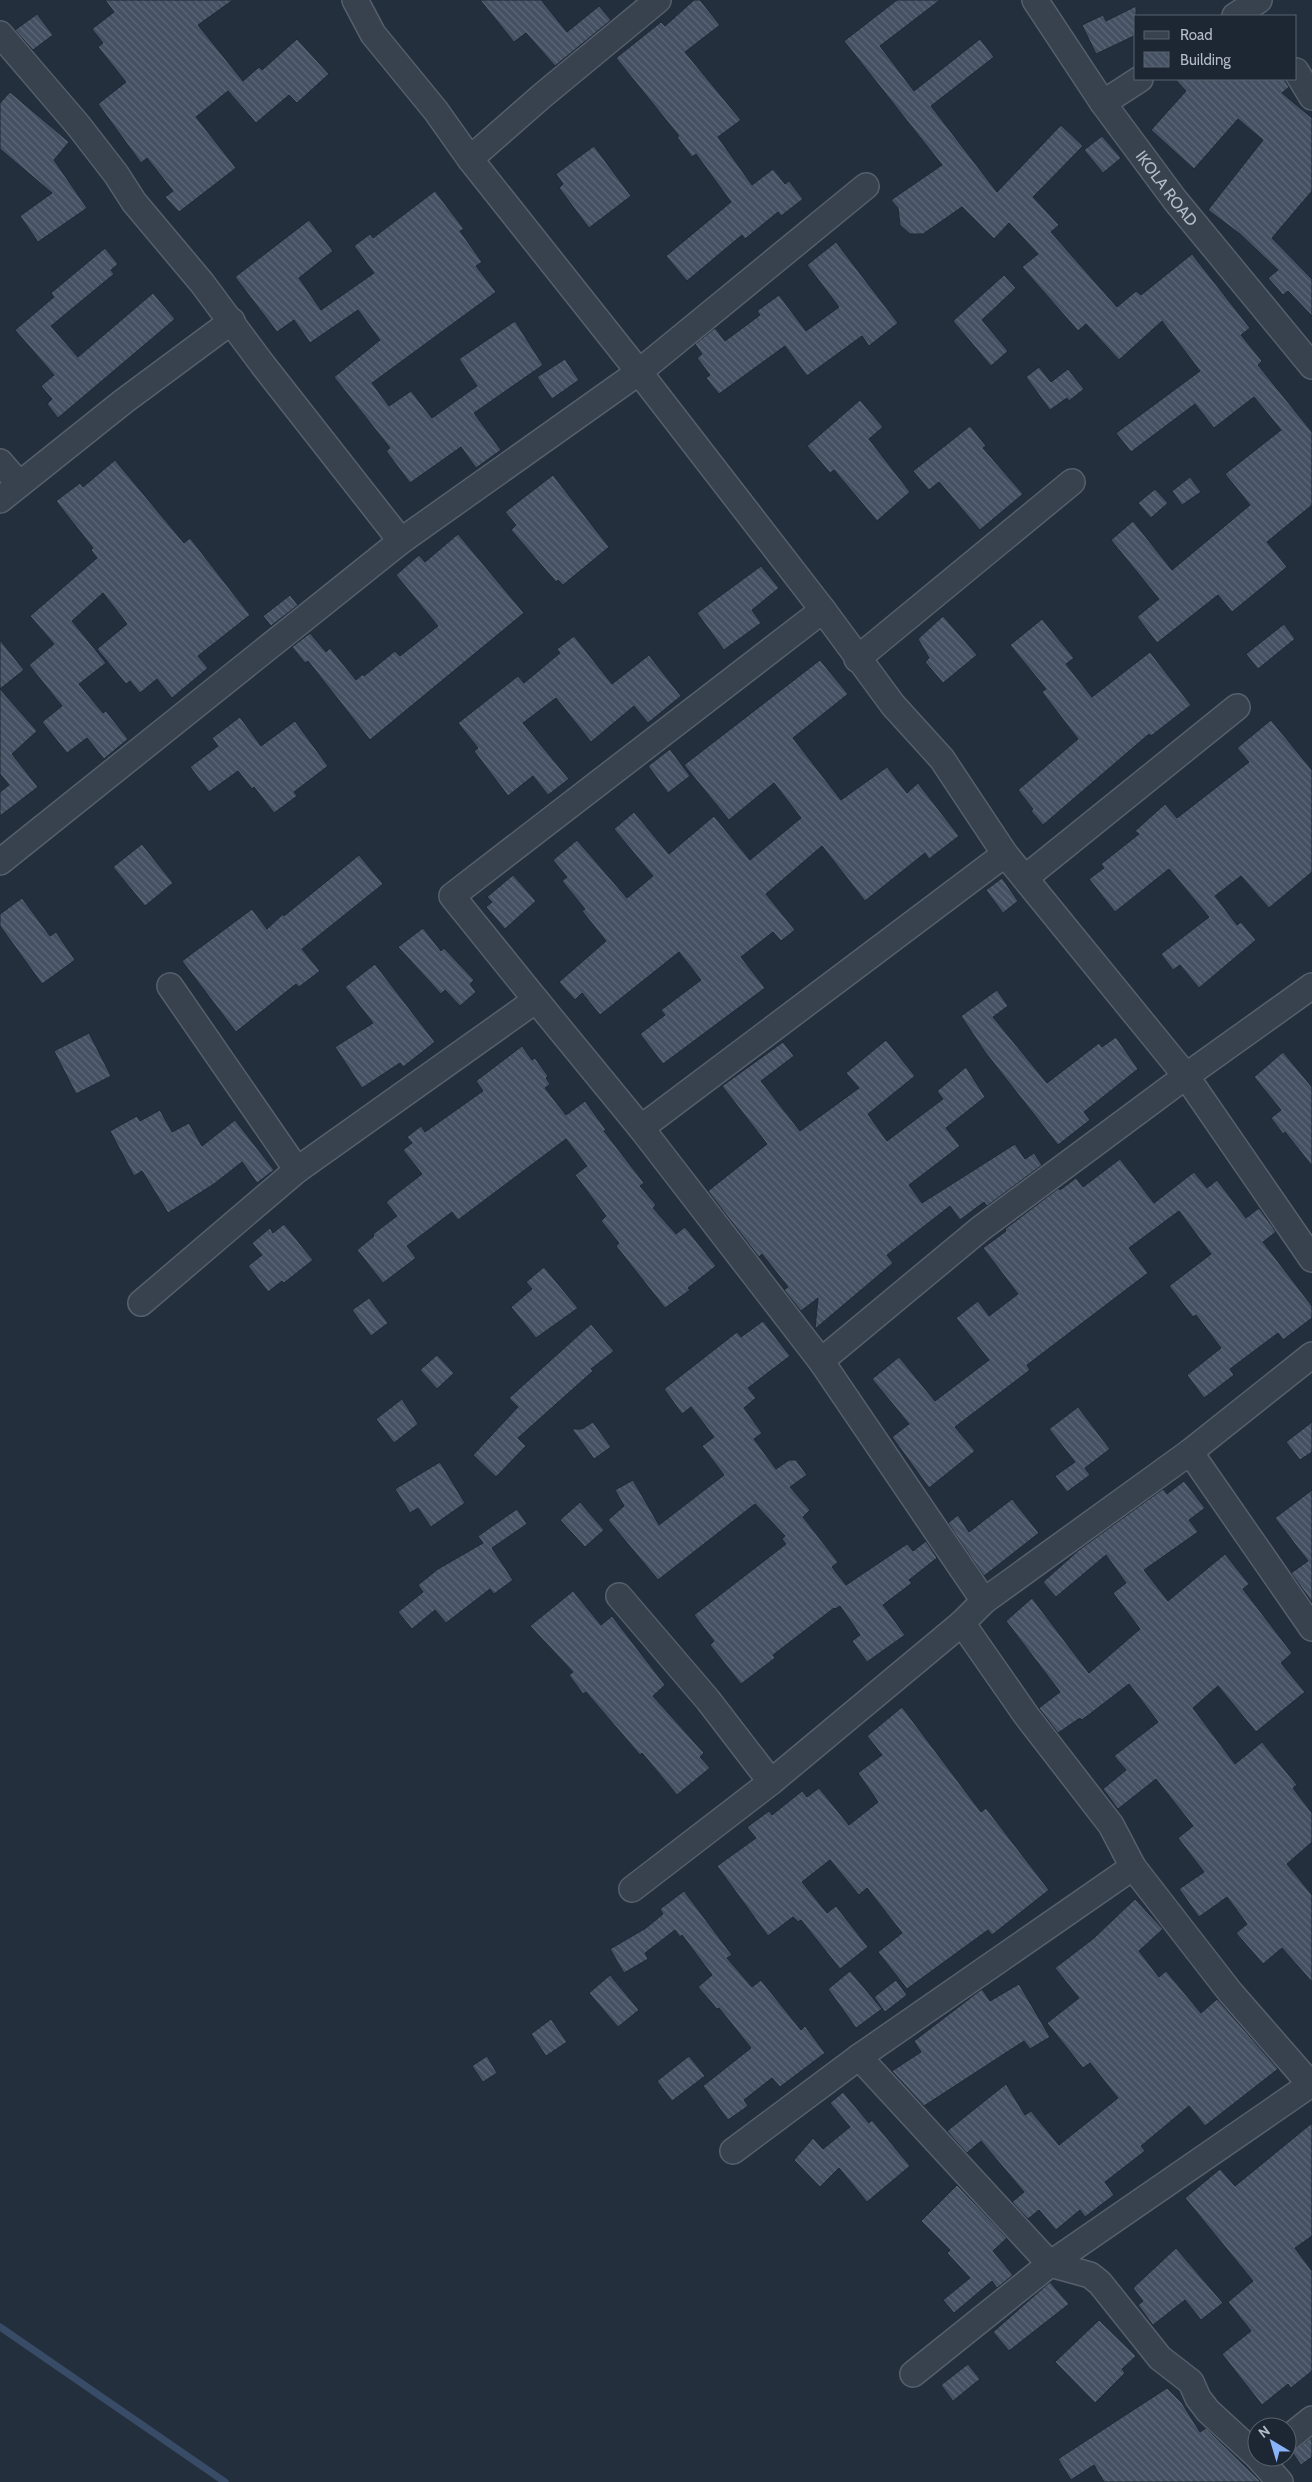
<svg xmlns="http://www.w3.org/2000/svg" width="1312" height="2482" font-family="Cabin,sans-serif">
	<style>
		.lines { fill: none; stroke-linecap: round; stroke-linejoin: round }
		.stream { stroke: #394c67; stroke-width: 7 }
		.building { fill: url(#building-back-hatch); stroke: #1f2835 }
		.minor-casing { stroke: #565f6c; stroke-width: 28 }
		.minor { stroke: #38414e; stroke-width: 25 }
		.labels { text-anchor: middle; dominant-baseline: central; stroke-width: 5; stroke-linejoin: round; paint-order: stroke }
		.street-label { font-size: 16px; fill: #b4bcc9; stroke: #1d2633 }
	</style>
	<defs>
		<pattern id="building-back-hatch" width="6" height="6" patternUnits="userSpaceOnUse" patternTransform="scale(1.25)"><rect width="6" height="6" fill="#455162"/><path d="M-1 5l2 2M0 0l6 6M5-1l2 2" fill="none" stroke="#5d6877"/></pattern>
	</defs>
	<rect width="100%" height="100%" fill="#242f3e"/>
	<g class="lines">
		<polyline class="stream" points="0,2327 225,2482"/>
	</g>
	<g class="building">
		<polygon points="105,0 233,0 198,25 243,81 259,67 262,70 297,39 329,74 297,103 289,95 256,123 228,91 196,117 236,168 179,212 165,197 173,191 147,158 141,163 98,104 126,82 98,47 103,43 92,29 114,12"/>
		<polygon points="480,0 541,0 567,32 599,6 611,20 555,66 526,33 514,42"/>
		<polygon points="694,0 700,0 720,25 685,52 741,120 718,137 752,185 773,169 785,184 789,181 803,199 781,216 778,212 745,239 742,235 687,281 666,256 731,202 696,154 692,157 677,137 679,136 616,58 661,22 665,26"/>
		<polygon points="897,0 940,0 880,46 914,91 980,39 994,57 931,106 997,192 1061,125 1083,146 1033,197 1059,225 1051,232 1117,307 1136,291 1141,295 1192,254 1250,328 1241,335 1262,361 1258,365 1312,432 1312,505 1267,542 1287,567 1232,612 1218,595 1157,643 1137,617 1159,599 1111,540 1133,521 1172,570 1250,505 1225,474 1281,430 1254,397 1214,428 1195,404 1131,452 1116,433 1200,371 1162,321 1119,360 1086,324 1078,331 1022,267 1038,254 1009,223 994,239 962,207 923,234 910,234 900,225 898,208 891,200 942,165 844,41"/>
		<polygon points="1136,6 1136,35 1096,54 1082,25 1103,15 1106,21"/>
		<polygon points="37,14 53,35 33,50 15,30"/>
		<polygon points="1175,79 1284,79 1289,87 1282,93 1312,118 1312,191 1272,238 1312,279 1312,316 1288,291 1283,295 1268,278 1278,270 1240,234 1208,210 1263,140 1238,119 1194,169 1151,130 1186,91"/>
		<polygon points="10,92 69,142 54,160 87,208 38,242 20,216 52,193 0,149 0,103"/>
		<polygon points="1102,136 1121,158 1103,173 1084,150"/>
		<polygon points="594,146 631,196 589,228 559,188 563,184 556,174"/>
		<polygon points="435,191 464,229 460,231 482,262 476,266 496,292 372,383 389,406 411,391 432,418 477,386 459,359 515,321 543,365 474,413 501,450 476,468 461,447 410,483 386,451 390,448 334,377 380,340 358,310 310,343 294,320 277,332 235,277 309,220 333,251 299,278 321,310 374,273 354,246 370,234 373,238"/>
		<polygon points="836,242 898,323 869,346 862,336 807,376 785,346 719,394 706,378 710,375 697,358 702,354 695,344 715,328 725,341 760,315 757,311 779,295 806,331 839,307 807,265"/>
		<polygon points="105,248 118,264 111,270 114,274 51,326 78,357 153,293 175,319 58,418 47,404 52,399 41,386 54,375 15,330 54,297 51,293"/>
		<polygon points="1004,275 1016,288 982,320 1008,351 991,366 953,321"/>
		<polygon points="565,359 579,380 552,399 537,377"/>
		<polygon points="1039,367 1051,382 1068,369 1084,389 1069,401 1067,398 1050,410 1026,377"/>
		<polygon points="860,400 883,427 869,439 910,492 877,521 834,470 830,473 807,446"/>
		<polygon points="970,426 986,446 983,448 1023,494 980,530 939,482 929,490 913,471"/>
		<polygon points="115,460 184,543 190,538 250,615 198,656 208,668 172,698 157,679 140,693 130,681 126,684 97,649 127,624 103,593 72,621 106,663 79,684 103,713 106,711 128,739 104,759 87,738 67,753 42,722 62,706 29,665 54,644 30,616 97,558 91,550 93,548 56,501 80,483 83,487"/>
		<polygon points="553,475 609,547 563,585 558,580 556,582 511,530 516,525 505,512"/>
		<polygon points="1190,477 1201,492 1182,505 1172,491"/>
		<polygon points="1155,489 1168,503 1151,518 1138,503"/>
		<polygon points="458,534 524,613 370,740 308,661 305,663 292,647 310,633 326,652 330,648 356,680 363,674 364,676 395,651 400,656 438,626 396,575 419,555 425,562"/>
		<polygon points="761,566 779,588 752,610 761,623 724,650 697,613"/>
		<polygon points="290,595 298,605 271,626 263,616"/>
		<polygon points="943,616 977,655 943,683 925,662 929,658 918,639"/>
		<polygon points="1042,619 1074,658 1066,664 1092,697 1150,652 1191,705 1151,736 1149,734 1043,825 1031,811 1033,809 1018,790 1078,739 1042,692 1046,689 1010,645"/>
		<polygon points="1284,624 1295,639 1258,669 1246,654"/>
		<polygon points="574,636 612,684 649,655 681,696 648,723 634,706 591,742 556,698 523,723 569,779 548,795 533,776 508,796 474,751 478,748 458,723 518,676 524,683 560,653 557,649"/>
		<polygon points="0,640 24,670 0,689 37,731 12,754 38,787 0,816 0,792 9,785 0,774"/>
		<polygon points="820,660 848,694 793,738 841,800 887,767 907,793 918,783 959,836 929,859 925,853 865,901 822,846 766,894 795,930 781,941 773,932 741,957 765,988 663,1064 640,1034 665,1015 661,1010 701,980 679,952 600,1015 582,993 575,1000 559,982 606,941 582,911 585,909 562,881 567,877 553,860 577,840 627,898 653,876 614,829 634,812 669,854 714,816 750,860 801,818 774,783 729,820 684,765"/>
		<polygon points="240,717 261,746 295,721 328,766 294,792 297,796 274,813 254,787 252,789 238,771 209,792 190,767 218,746 212,738"/>
		<polygon points="1271,720 1312,770 1312,872 1269,908 1241,876 1215,896 1237,925 1241,922 1256,940 1199,988 1180,965 1173,970 1161,954 1209,917 1169,869 1115,912 1089,879 1104,868 1101,864 1139,834 1135,831 1165,804 1177,818 1249,762 1237,748"/>
		<polygon points="670,749 690,776 668,793 648,766"/>
		<polygon points="142,844 173,883 145,906 113,867"/>
		<polygon points="359,855 383,884 302,949 320,971 299,987 296,984 236,1032 182,961 252,909 267,929 283,914 284,916"/>
		<polygon points="513,875 536,901 505,929 486,907 492,902 487,897"/>
		<polygon points="1002,878 1018,901 1003,913 986,890"/>
		<polygon points="22,898 50,936 56,932 75,960 42,984 0,926 0,914"/>
		<polygon points="423,928 441,951 444,948 474,980 470,984 476,992 460,1006 445,990 441,994 398,947"/>
		<polygon points="375,964 435,1042 403,1067 400,1063 362,1088 335,1047 373,1023 345,987"/>
		<polygon points="997,990 1008,1006 993,1017 1047,1083 1099,1043 1102,1047 1116,1037 1138,1069 1084,1112 1090,1120 1058,1145 985,1052 961,1016"/>
		<polygon points="89,1033 111,1076 76,1094 54,1051"/>
		<polygon points="886,1040 915,1076 868,1114 887,1141 943,1099 937,1091 966,1067 985,1097 946,1128 960,1146 909,1185 922,1203 1015,1144 1025,1159 1034,1153 1042,1165 987,1206 984,1202 960,1220 950,1206 887,1255 893,1263 815,1329 818,1298 801,1311 784,1290 788,1287 762,1254 759,1257 708,1191 767,1144 722,1086 783,1042 794,1056 761,1081 800,1131 859,1088 846,1073"/>
		<polygon points="522,1046 532,1060 535,1058 548,1076 546,1078 550,1084 545,1088 566,1115 585,1101 606,1130 604,1131 644,1183 640,1186 656,1205 653,1208 676,1234 685,1227 716,1266 688,1288 690,1290 665,1308 616,1246 619,1243 601,1221 606,1216 575,1175 587,1166 566,1139 458,1220 452,1212 407,1246 416,1258 383,1283 357,1250 374,1236 373,1234 397,1216 386,1202 422,1174 403,1150 412,1143 407,1137 421,1126 425,1132 483,1091 476,1081"/>
		<polygon points="1283,1052 1312,1087 1312,1166 1285,1132 1283,1134 1271,1118 1281,1110 1254,1077"/>
		<polygon points="160,1110 172,1132 189,1123 202,1146 235,1120 274,1170 257,1183 242,1162 214,1184 168,1213 142,1171 134,1176 110,1131 137,1116 140,1121"/>
		<polygon points="1120,1159 1154,1203 1194,1172 1207,1188 1217,1180 1246,1218 1259,1208 1276,1232 1263,1242 1312,1306 1312,1318 1283,1340 1278,1333 1230,1369 1234,1375 1204,1398 1187,1375 1221,1348 1196,1315 1193,1317 1169,1286 1211,1254 1179,1211 1129,1248 1148,1273 1027,1365 1030,1370 955,1427 975,1451 929,1488 892,1437 909,1424 872,1379 899,1357 935,1401 989,1360 956,1318 978,1301 989,1316 1018,1294 983,1248 1006,1231 1005,1229 1059,1188 1060,1190 1076,1178 1083,1187"/>
		<polygon points="284,1224 313,1260 284,1283 282,1281 268,1292 248,1266 262,1255 252,1243 270,1228 273,1233"/>
		<polygon points="544,1267 578,1308 536,1338 511,1307 532,1289 526,1282"/>
		<polygon points="369,1298 388,1323 371,1336 352,1310"/>
		<polygon points="763,1321 790,1356 748,1388 756,1398 744,1408 762,1433 754,1439 776,1469 789,1460 796,1460 807,1475 790,1487 810,1510 803,1517 838,1562 832,1567 846,1585 907,1544 913,1551 926,1541 937,1558 909,1580 912,1583 883,1605 905,1635 867,1662 852,1641 860,1635 840,1606 835,1609 834,1608 773,1655 775,1658 741,1684 710,1645 714,1641 694,1615 786,1544 782,1539 785,1536 755,1504 658,1580 608,1520 624,1506 615,1490 633,1480 659,1525 724,1475 702,1446 714,1437 691,1407 682,1414 664,1389 737,1332 741,1337"/>
		<polygon points="591,1324 614,1351 591,1369 593,1371 518,1438 526,1446 496,1477 473,1455 518,1407 509,1398"/>
		<polygon points="437,1355 454,1373 437,1389 420,1370"/>
		<polygon points="402,1399 418,1424 394,1443 376,1419"/>
		<polygon points="1078,1407 1110,1449 1085,1468 1090,1475 1067,1492 1055,1476 1075,1462 1049,1429"/>
		<polygon points="593,1422 611,1447 594,1459 572,1429 582,1429"/>
		<polygon points="1312,1422 1312,1452 1300,1460 1286,1442"/>
		<polygon points="440,1462 465,1503 431,1527 418,1508 410,1513 395,1489"/>
		<polygon points="1184,1481 1205,1508 1189,1520 1198,1532 1144,1570 1168,1601 1225,1554 1249,1584 1243,1589 1292,1653 1281,1663 1305,1692 1256,1732 1218,1686 1193,1708 1235,1764 1262,1742 1297,1785 1293,1788 1312,1813 1312,1842 1287,1864 1312,1895 1312,1982 1282,1948 1263,1964 1236,1933 1247,1924 1227,1897 1199,1917 1179,1889 1204,1872 1178,1838 1193,1826 1156,1779 1118,1809 1103,1789 1126,1770 1114,1756 1158,1722 1129,1684 1082,1720 1080,1718 1058,1733 1039,1708 1060,1692 1006,1621 1032,1598 1089,1673 1140,1629 1113,1593 1126,1583 1106,1555 1056,1597 1043,1582 1079,1550 1163,1489 1167,1494"/>
		<polygon points="1312,1490 1312,1602 1291,1573 1308,1561 1275,1518"/>
		<polygon points="1012,1499 1039,1533 984,1576 948,1523 958,1515 969,1532"/>
		<polygon points="580,1502 604,1530 585,1547 560,1520"/>
		<polygon points="517,1509 527,1524 492,1548 513,1580 494,1594 490,1589 446,1623 435,1610 412,1629 398,1612 423,1592 418,1585 438,1569 483,1543 478,1536"/>
		<polygon points="573,1591 601,1625 612,1616 665,1685 653,1696 704,1753 700,1757 710,1768 677,1795 642,1753 640,1755 586,1692 583,1694 569,1675 573,1672 530,1626"/>
		<polygon points="902,1707 981,1812 986,1808 1049,1890 992,1935 988,1930 907,1989 878,1952 902,1933 867,1888 859,1895 830,1860 802,1882 827,1913 836,1906 868,1947 840,1969 801,1920 798,1922 793,1917 768,1936 717,1866 756,1838 747,1827 769,1811 772,1815 802,1791 807,1797 819,1788 849,1825 878,1802 858,1773 882,1755 867,1736"/>
		<polygon points="684,1891 732,1955 727,1958 752,1987 761,1980 801,2030 805,2026 825,2053 780,2087 772,2078 744,2100 748,2106 728,2120 703,2086 751,2048 719,2008 717,2009 698,1987 712,1975 682,1935 680,1937 675,1930 645,1953 648,1959 624,1973 610,1949 646,1928 663,1914 660,1909"/>
		<polygon points="1135,1899 1163,1929 1139,1951 1159,1977 1166,1971 1201,2013 1217,1999 1278,2069 1205,2126 1189,2106 1141,2146 1145,2151 1105,2182 1114,2195 1085,2217 1080,2210 1056,2230 1039,2210 1028,2219 1012,2202 1024,2192 981,2141 967,2153 947,2131 1006,2084 1025,2115 1031,2111 1059,2145 1118,2098 1090,2063 1083,2068 1047,2023 1079,1998 1055,1968 1094,1938"/>
		<polygon points="850,1971 882,2009 856,2028 828,1989"/>
		<polygon points="610,1975 639,2010 618,2027 589,1993"/>
		<polygon points="896,1980 907,1995 885,2012 874,1997"/>
		<polygon points="1019,1984 1050,2037 1030,2049 1024,2041 924,2106 892,2071 921,2052 914,2041 982,1989 990,2001"/>
		<polygon points="551,2019 567,2042 546,2056 531,2034"/>
		<polygon points="487,2056 497,2073 483,2082 472,2066"/>
		<polygon points="689,2056 705,2076 672,2101 657,2081"/>
		<polygon points="843,2092 869,2123 872,2120 910,2166 867,2202 839,2168 820,2187 794,2160 813,2138 823,2149 850,2127 830,2103"/>
		<polygon points="1312,2123 1312,2236 1295,2248 1312,2271 1312,2371 1291,2388 1288,2384 1262,2405 1222,2354 1251,2331 1228,2302 1253,2281 1185,2198 1220,2169 1235,2186"/>
		<polygon points="957,2185 1007,2238 993,2251 1013,2275 997,2288 992,2281 954,2313 943,2300 970,2278 947,2253 950,2250 921,2221"/>
		<polygon points="1176,2248 1223,2303 1201,2320 1185,2300 1153,2325 1138,2305 1143,2301 1133,2288"/>
		<polygon points="1050,2282 1069,2304 1009,2351 993,2332"/>
		<polygon points="1099,2320 1136,2356 1122,2369 1125,2373 1095,2403 1055,2362"/>
		<polygon points="968,2364 980,2379 953,2401 941,2385"/>
		<polygon points="1167,2388 1182,2403 1200,2432 1206,2428 1261,2482 1104,2482 1094,2465 1071,2480 1058,2459"/>
		<polygon points="1312,2437 1312,2457 1301,2465 1292,2452"/>
	</g>
	<g class="lines">
		<defs>
			<g id="minor">
				<polyline points="355,0 373,34 436,111 470,159 639,372 823,610 893,705 942,759 1005,854 1186,1076 1312,1259"/>
				<path id="s1" d="M1035,0L1103,103L1175,200L1312,366"/>
				<polyline points="1235,16 1259,0"/>
				<polyline points="0,34 78,125 116,174 134,202 202,283 263,365 401,541"/>
				<polyline points="1296,71 1312,97"/>
				<polyline points="1103,103 1140,79"/>
				<polyline points="470,159 543,95 658,0"/>
				<polyline points="0,462 19,484"/>
				<polyline points="0,500 124,401 232,321"/>
				<polyline points="857,659 1072,482"/>
				<polyline points="0,862 401,541 639,372 866,186"/>
				<polyline points="1025,878 1237,707"/>
				<polyline points="170,986 297,1170"/>
				<polyline points="536,1000 452,896 823,610"/>
				<polyline points="641,1128 1005,854"/>
				<polyline points="141,1303 297,1170 536,1000 641,1128 821,1361 984,1601"/>
				<polyline points="821,1361 980,1229 1186,1076 1312,986"/>
				<polyline points="1190,1452 1312,1628"/>
				<polyline points="619,1596 708,1700 771,1782"/>
				<polyline points="962,1623 1026,1715 1111,1825 1133,1867 1230,1992 1312,2086"/>
				<polyline points="632,1889 771,1782 962,1623 984,1601 1190,1452 1312,1355"/>
				<polyline points="859,2057 1050,2264 1090,2275 1100,2283 1160,2358 1191,2382 1198,2398 1208,2411 1257,2456"/>
				<polyline points="733,2151 859,2057 1133,1867"/>
				<polyline points="913,2374 1050,2264 1311,2084"/>
				<polyline points="1287,2439 1312,2419"/>
				<polyline points="1258,2457 1280,2482"/>
			</g>
		</defs>
		<use href="#minor" class="minor-casing"/>
		<use href="#minor" class="minor"/>
	</g>
	<g class="labels">
		<g class="street-label">
			<text stroke="none"><textPath href="#s1" startOffset="230">IKOLA ROAD</textPath></text>
		</g>
	</g>
	<rect x="1134" y="15" width="162" height="65" fill="#1d2633" stroke="#59626f"/>
	<rect x="1144" y="31" width="25" height="8" fill="#38414e" stroke="#59626f"/>
	<text x="1180" y="40" font-size="15" fill="#b4bcc9">Road</text>
	<rect x="1144" y="52" width="25" height="15" fill="url(#building-back-hatch)" stroke="#59626f"/>
	<text x="1180" y="65" font-size="15" fill="#b4bcc9">Building</text>
	<g transform="translate(1272 2442) rotate(322)"><circle r="24" fill="#1d2633" stroke="#59626f"/>
	<path d="M0-4L9 19L0 12L-9 19Z" fill="#8ab4f8"/>
	<text y="-8" font-size="14" font-weight="bold" text-anchor="middle" fill="#b4bcc9">N</text>
	</g>
</svg>
